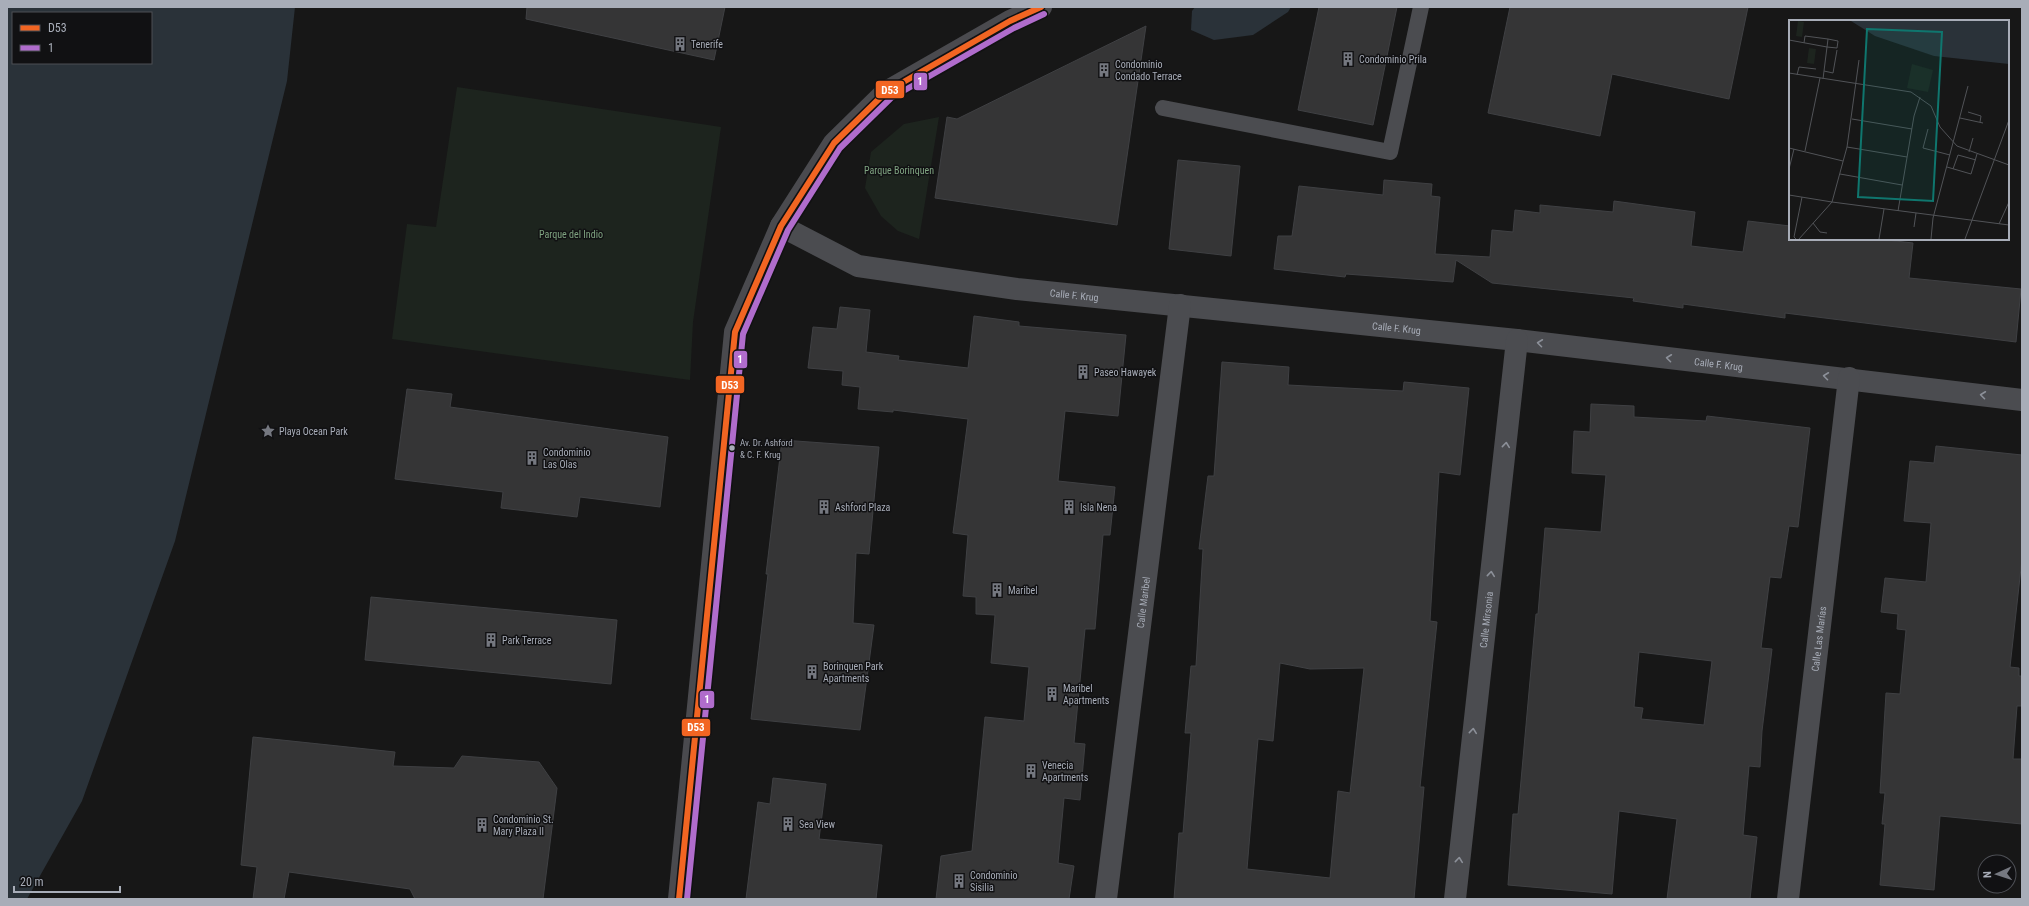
<svg xmlns="http://www.w3.org/2000/svg" width="2029" height="906" font-family="'Roboto Condensed',sans-serif">
	<style>
		.green { fill: #1d241e }
		.water { fill: #2a3239; fill-rule: evenodd }
		.building { fill: #353536; stroke: #3f4043; fill-rule: evenodd }
		.lines { fill: none; stroke-linecap: round; stroke-linejoin: round }
		.lane { stroke: #4b4c50; stroke-width: 16 }
		.street { stroke: #4b4c50; stroke-width: 22 }
		.secondary { stroke: #4a4a4e; stroke-width: 22 }
		.bus-1-casing { stroke: #111113; stroke-width: 9 }
		.bus-2-casing { stroke: #111113; stroke-width: 9 }
		.bus-1 { stroke: #f26522; stroke-width: 6 }
		.bus-2 { stroke: #b06ccc; stroke-width: 6 }
		.oneway { stroke: #8c9099 }
		.bus-dot { fill: #a8adb8; stroke: #111113; stroke-width: 1.5 }
		.labels { text-anchor: middle; dominant-baseline: central; stroke-width: 3; stroke-linejoin: round; paint-order: stroke }
		.bus-label { font-size: 9px; fill: #a8adb8; stroke: #111113; text-anchor: start }
		.poi-label { font-size: 10px; fill: #a8adb8; stroke: #111113; text-anchor: start }
		.park-label { font-size: 10px; fill: #7fa381; stroke: #111113 }
		.street-label { font-size: 10px; fill: #a8adb8; stroke: #111113 }
		.inset-road { fill: none; stroke: #515357; stroke-width: 1 }
		.view { fill: #0f766e; fill-opacity: 0.15; stroke: #0f766e; stroke-width: 2 }
		.inset-edge { fill: none; stroke: #a8adb8; stroke-width: 2 }
		.line-badge { stroke: #111113; stroke-width: 1.5 }
		.badge-label { font-size: 11px; text-anchor: middle; font-weight: bold; fill: #fff }
	</style>
	<rect width="100%" height="100%" fill="#171717"/>
	<g class="green">
		<polygon points="457,87 721,127 693,322 690,380 392,339 407,224 436,227"/>
		<polygon points="939,117 919,239 898,231 881,216 865,188 871,152 904,124"/>
	</g>
	<g class="water">
		<path d="M7,7H295L287,81L175,541L82,801L27,899H7ZM13,13H151V63H13Z"/>
		<polygon points="1195,7 1291,7 1288,12 1253,35 1214,40 1191,30 1192,11"/>
	</g>
	<g class="building">
		<polygon points="527,7 725,7 714,60 526,19"/>
		<polygon points="1319,7 1397,7 1373,125 1298,110"/>
		<polygon points="1510,7 1748,7 1729,99 1612,74 1600,136 1488,113"/>
		<polygon points="1146,26 1117,225 935,198 947,117 957,119"/>
		<polygon points="1178,160 1240,166 1231,256 1169,249"/>
		<polygon points="1384,180 1432,184 1431,196 1440,197 1435,254 1490,257 1492,230 1513,232 1515,210 1540,213 1540,205 1613,212 1614,201 1695,212 1691,246 1743,252 1748,221 1790,226 1790,239 1878,239 1913,243 1909,278 2021,289 2016,342 1785,313 1785,318 1683,304 1683,308 1633,301 1634,298 1492,283 1456,260 1453,282 1346,274 1345,277 1274,269 1278,236 1292,236 1299,186 1383,195"/>
		<polygon points="840,307 870,310 866,352 899,356 898,360 968,368 974,316 1019,322 1019,326 1126,335 1118,416 1065,411 1058,481 1115,487 1110,535 1103,535 1095,629 1085,629 1074,743 1085,744 1080,800 1064,798 1058,863 1074,866 1069,899 936,899 941,856 972,851 985,717 1024,721 1029,667 991,663 995,615 976,614 976,597 963,596 968,535 953,533 968,419 893,410 893,412 858,409 860,387 842,385 843,371 808,368 813,327 837,329"/>
		<path d="M1222,362L1289,367L1288,385L1403,391L1404,382L1469,388L1460,475L1439,472L1430,621L1437,622L1420,787H1424L1414,899H1174L1179,833H1183L1191,733H1185L1191,666H1196L1203,549H1199L1208,476H1214ZM1280,663L1310,669L1364,668L1350,793L1338,791L1330,878L1247,869L1258,739L1273,741Z"/>
		<polygon points="407,389 452,394 450,407 668,437 660,507 580,497 577,517 501,508 503,492 395,479"/>
		<path d="M1591,404L1634,406V417L1706,421L1707,416L1810,428L1798,527L1789,526L1781,578L1770,577L1761,648L1772,649L1762,731L1760,767L1749,766L1743,835L1757,837L1750,899H1667L1677,819L1619,811L1612,894L1508,885L1513,814H1518L1536,614H1538L1545,528L1601,532L1606,475L1572,473L1574,431L1590,432ZM1639,652L1712,661L1704,725L1641,719L1643,708L1634,707Z"/>
		<polygon points="782,440 879,447 869,554 856,553 853,623 874,625 860,730 751,719 768,574 766,574"/>
		<polygon points="1936,446 2022,455 2022,559 2010,667 2019,668 2019,676 2022,676 2022,706 2017,706 2013,759 2022,759 2022,824 1940,816 1934,890 1880,885 1885,824 1882,824 1885,793 1880,793 1886,693 1900,694 1906,630 1897,629 1898,614 1881,612 1885,578 1926,582 1931,523 1904,521 1910,461 1934,463"/>
		<polygon points="371,597 617,620 611,684 365,660"/>
		<polygon points="253,737 395,752 393,766 454,768 462,756 539,762 557,788 543,899 415,899 410,889 289,872 284,899 253,899 257,867 241,865"/>
		<polygon points="773,778 826,784 819,839 882,845 876,899 746,899 758,802 770,804"/>
	</g>
	<g class="lines">
		<polyline class="lane" points="1163,108 1390,152 1421,7"/>
		<g class="street">
			<path id="s1" d="M781,226L858,266L1017,289L1517,340L2022,400"/>
			<path id="s2" d="M1106,899L1180,305"/>
			<path id="s3" d="M1455,899L1517,340"/>
			<path id="s4" d="M1788,899L1849,378"/>
		</g>
		<polyline class="secondary" points="679,899 735,332 781,226 834,143 886,92 1010,21 1041,7"/>
		<defs>
			<polyline id="bus-1" points="679,899 735,332 781,226 834,143 886,92 1010,21 1041,7"/>
			<polyline id="bus-2" points="687,899 743,334 788,230 840,148 891,98 1014,28 1044,14"/>
		</defs>
		<use href="#bus-1" class="bus-1-casing"/>
		<use href="#bus-2" class="bus-2-casing"/>
		<use href="#bus-1" class="bus-1"/>
		<use href="#bus-2" class="bus-2"/>
	</g>
	<defs><path id="oneway-chevron" d="M-2-3.5L2.5 0L-2 3.5" fill="none" stroke-width="1.6" stroke-linecap="round" stroke-linejoin="round"/></defs>
	<g class="oneway">
		<use href="#oneway-chevron" transform="translate(1540 343) rotate(-173)"/>
		<use href="#oneway-chevron" transform="translate(1669 358) rotate(-173)"/>
		<use href="#oneway-chevron" transform="translate(1826 376) rotate(-173)"/>
		<use href="#oneway-chevron" transform="translate(1983 395) rotate(-173)"/>
		<use href="#oneway-chevron" transform="translate(1506 445) rotate(-84)"/>
		<use href="#oneway-chevron" transform="translate(1491 574) rotate(-84)"/>
		<use href="#oneway-chevron" transform="translate(1473 731) rotate(-84)"/>
		<use href="#oneway-chevron" transform="translate(1459 860) rotate(-84)"/>
	</g>
	<defs>
		<symbol id="building-bare" viewBox="-9 -9 18 18"><path d="M-4-6H4V6H1V3H-1V6H-4ZM-2.5-4.3h1.7v1.8h-1.7ZM.8-4.3h1.7v1.8H.8ZM-2.5-1h1.7V.8h-1.7ZM.8-1h1.7V.8H.8Z" fill="#757880" stroke="#111113" stroke-width="2.5" paint-order="stroke"/></symbol>
		<symbol id="sight-bare" viewBox="-9 -9 18 18"><path d="M0-6L1.8-2.2L6-1.7L2.9 1.2L3.7 5.4L0 3.3L-3.7 5.4L-2.9 1.2L-6-1.7L-1.8-2.2Z" fill="#757880" stroke="#111113" stroke-width="2.5" paint-order="stroke"/></symbol>
	</defs>
	<g fill-rule="evenodd">
		<use href="#building-bare" x="670" y="34" width="20" height="20"/>
		<use href="#building-bare" x="1338" y="49" width="20" height="20"/>
		<use href="#building-bare" x="1094" y="60" width="20" height="20"/>
		<use href="#building-bare" x="1073" y="362" width="20" height="20"/>
		<use href="#sight-bare" x="258" y="421" width="20" height="20"/>
		<use href="#building-bare" x="522" y="448" width="20" height="20"/>
		<use href="#building-bare" x="814" y="497" width="20" height="20"/>
		<use href="#building-bare" x="1059" y="497" width="20" height="20"/>
		<use href="#building-bare" x="987" y="580" width="20" height="20"/>
		<use href="#building-bare" x="481" y="630" width="20" height="20"/>
		<use href="#building-bare" x="802" y="662" width="20" height="20"/>
		<use href="#building-bare" x="1042" y="684" width="20" height="20"/>
		<use href="#building-bare" x="1021" y="761" width="20" height="20"/>
		<use href="#building-bare" x="778" y="814" width="20" height="20"/>
		<use href="#building-bare" x="472" y="815" width="20" height="20"/>
		<use href="#building-bare" x="949" y="871" width="20" height="20"/>
	</g>
	<circle class="bus-dot" cx="732" cy="448" r="3.5"/>
	<g class="labels">
		<g class="bus-label">
			<text x="740" y="443">Av. Dr. Ashford<tspan x="740" dy="12">&amp; C. F. Krug</tspan></text>
		</g>
		<g class="poi-label">
			<text x="691" y="44">Tenerife</text>
			<text x="1359" y="59">Condominio Prila</text>
			<text x="1115" y="64">Condominio<tspan x="1115" dy="12">Condado Terrace</tspan></text>
			<text x="1094" y="372">Paseo Hawayek</text>
			<text x="279" y="431">Playa Ocean Park</text>
			<text x="543" y="452">Condominio<tspan x="543" dy="12">Las Olas</tspan></text>
			<text x="835" y="507">Ashford Plaza</text>
			<text x="1080" y="507">Isla Nena</text>
			<text x="1008" y="590">Maribel</text>
			<text x="502" y="640">Park Terrace</text>
			<text x="823" y="666">Borinquen Park<tspan x="823" dy="12">Apartments</tspan></text>
			<text x="1063" y="688">Maribel<tspan x="1063" dy="12">Apartments</tspan></text>
			<text x="1042" y="765">Venecia<tspan x="1042" dy="12">Apartments</tspan></text>
			<text x="493" y="819">Condominio St.<tspan x="493" dy="12">Mary Plaza II</tspan></text>
			<text x="799" y="824">Sea View</text>
			<text x="970" y="875">Condominio<tspan x="970" dy="12">Sisilia</tspan></text>
		</g>
		<g class="park-label">
			<text x="899" y="170">Parque Borinquen</text>
			<text x="571" y="234">Parque del Indio</text>
		</g>
		<g class="street-label">
			<text stroke="none"><textPath href="#s1" startOffset="305">Calle F. Krug</textPath></text>
			<text stroke="none"><textPath href="#s1" startOffset="629">Calle F. Krug</textPath></text>
			<text stroke="none"><textPath href="#s1" startOffset="953">Calle F. Krug</textPath></text>
			<text stroke="none"><textPath href="#s2" startOffset="299">Calle Maribel</textPath></text>
			<text stroke="none"><textPath href="#s3" startOffset="281">Calle Mirsonia</textPath></text>
			<text stroke="none"><textPath href="#s4" startOffset="262">Calle Las Marías</textPath></text>
		</g>
	</g>
	<g transform="translate(1789 20)">
		<rect width="220" height="220" fill="#171717"/>
		<path d="M9,1L15,2L13,17L7,16ZM20,28L27,29L25,44L18,43ZM123,44L144,50L139,72L118,68Z" fill="#1d241e"/>
		<path d="M62,1H220V44L145,36L86,16Z" fill="#2a3239"/>
		<path class="inset-road" d="M0,20L38,27L34,59M15,23L16,16L39,19L49,21L48,28L38,27L39,19M35,51L44,53L48,30M0,53L122,72L142,86L151,107L168,126L220,145M8,55L10,47L27,49M179,92L192,96L191,102M171,98L194,103M63,99L123,109M139,109L134,128L161,135M58,127L118,137M0,128L54,141M16,131L31,58M180,132L184,118M158,147L182,154L188,134M0,149L5,129M164,149L169,135L187,140M51,154L113,165M0,175L43,182L58,127L70,40M109,191L125,96L131,77M24,203L31,212L38,213M210,204L220,182M125,207L127,193M7,219L5,217L13,177M10,219L43,182L220,205M90,219L95,189M142,219L144,198L179,66M176,219L220,100"/>
		<path class="view" d="M78,9L153,12L144,181L69,177Z"/>
		<rect width="220" height="220" class="inset-edge"/>
	</g>
	<g class="line-badge">
		<rect x="913" y="72" width="15" height="19" rx="4" fill="#b06ccc"/>
		<rect x="875" y="80" width="30" height="19" rx="4" fill="#f26522"/>
		<rect x="733" y="350" width="15" height="19" rx="4" fill="#b06ccc"/>
		<rect x="715" y="375" width="30" height="19" rx="4" fill="#f26522"/>
		<rect x="699" y="690" width="16" height="19" rx="4" fill="#b06ccc"/>
		<rect x="681" y="718" width="30" height="19" rx="4" fill="#f26522"/>
	</g>
	<g class="badge-label">
		<text x="920" y="85">1</text>
		<text x="890" y="94">D53</text>
		<text x="740" y="363">1</text>
		<text x="730" y="389">D53</text>
		<text x="707" y="703">1</text>
		<text x="696" y="731">D53</text>
	</g>
	<rect width="2029" height="906" fill="none" stroke="#a8adb8" stroke-width="16"/>
	<rect x="12" y="12" width="140" height="52" fill="#111113" stroke="#4d4f55"/>
	<rect x="20" y="25" width="20" height="6" fill="#f26522" stroke="#4d4f55"/>
	<text x="48" y="32" font-size="12" fill="#a8adb8">D53</text>
	<rect x="20" y="45" width="20" height="6" fill="#b06ccc" stroke="#4d4f55"/>
	<text x="48" y="52" font-size="12" fill="#a8adb8">1</text>
	<g transform="translate(1997 874) rotate(267)"><circle r="19" fill="#111113" stroke="#4d4f55"/>
	<path d="M0-3L7 15L0 10L-7 15Z" fill="#757880"/>
	<text y="-6" font-size="11" font-weight="bold" text-anchor="middle" fill="#a8adb8">N</text>
	</g>
	<path d="M14 886v6h106v-6" fill="none" stroke="#a8adb8" stroke-width="2"/>
	<text x="20" y="886" font-size="12" fill="#a8adb8" stroke="#111113" stroke-width="3" paint-order="stroke">20 m</text>
</svg>
